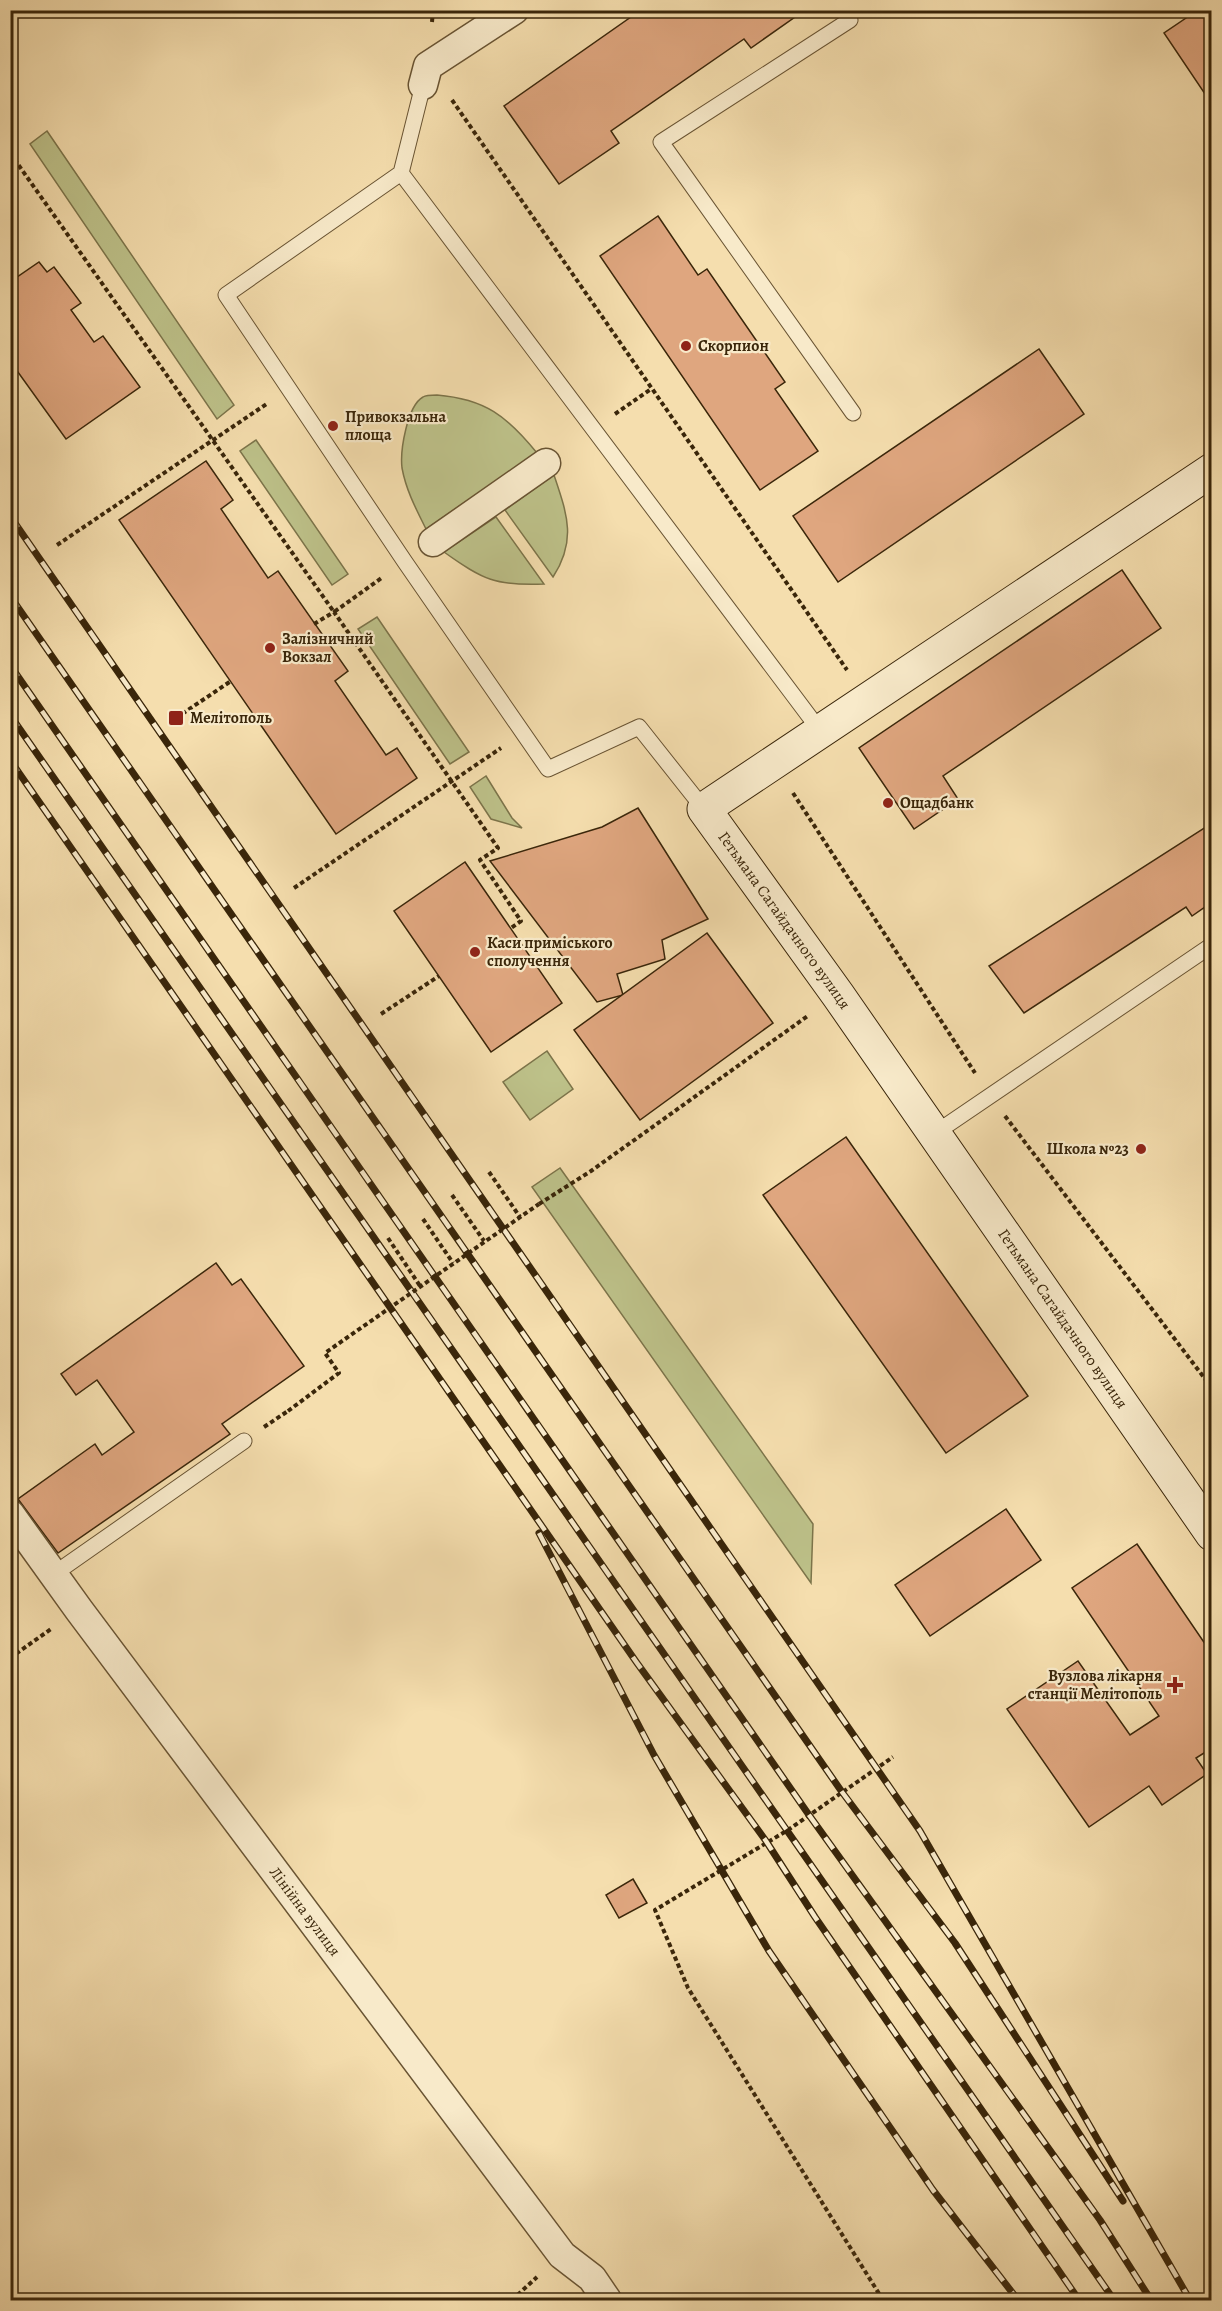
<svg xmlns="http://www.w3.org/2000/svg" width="1222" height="2311" font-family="Alegreya,serif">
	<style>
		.green { fill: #bdc189; stroke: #7c744a; stroke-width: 1.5 }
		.building { fill: #dfa67f; stroke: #3a260a; stroke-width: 1.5 }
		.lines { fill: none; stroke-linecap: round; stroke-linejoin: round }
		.lane-casing { stroke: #695433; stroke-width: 17 }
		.street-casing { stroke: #695433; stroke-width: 31 }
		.secondary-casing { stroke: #3a260a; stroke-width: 35 }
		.path { stroke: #3a260a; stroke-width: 4; stroke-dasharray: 4.5 3; stroke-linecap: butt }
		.lane { stroke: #f8eaca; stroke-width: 15 }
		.street { stroke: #f8eaca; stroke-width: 28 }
		.secondary { stroke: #f8eaca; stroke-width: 33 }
		.rail-casing { stroke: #3a260a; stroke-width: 7 }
		.rail { stroke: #f8eaca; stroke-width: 4.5; stroke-dasharray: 14; stroke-linecap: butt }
		.path-bridge { stroke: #3a260a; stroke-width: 4; stroke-dasharray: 4.5 3; stroke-linecap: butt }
		.poi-dot { fill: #8f2418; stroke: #f8eaca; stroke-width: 2 }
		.labels { text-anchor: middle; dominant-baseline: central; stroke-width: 4.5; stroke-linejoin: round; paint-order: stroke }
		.poi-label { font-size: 16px; font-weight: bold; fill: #3a260a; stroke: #f8eaca; text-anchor: start }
		.street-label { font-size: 16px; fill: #3a260a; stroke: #f8eaca }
	</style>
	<rect width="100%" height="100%" fill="#f5deae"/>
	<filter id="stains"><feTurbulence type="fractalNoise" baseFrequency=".00333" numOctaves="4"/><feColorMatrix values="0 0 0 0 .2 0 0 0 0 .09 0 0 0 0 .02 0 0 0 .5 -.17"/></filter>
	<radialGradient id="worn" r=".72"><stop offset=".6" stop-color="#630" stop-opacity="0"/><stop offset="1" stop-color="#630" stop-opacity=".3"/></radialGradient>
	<g class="green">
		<polygon points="47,131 234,405 217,419 30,144"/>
		<path d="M437,395C485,399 507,416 537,453L426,529C416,509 406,490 402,468C400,451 407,406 423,397C426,395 433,395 437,395Z"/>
		<polygon points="256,440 348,574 332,585 240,451"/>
		<path d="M554,475C567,514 577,540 553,577L505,510Z"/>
		<path d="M496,517L544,584C496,586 483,580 444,552Z"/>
		<polygon points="377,617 469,752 450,764 358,629"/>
		<polygon points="486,776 512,818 522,828 491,819 470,787"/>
		<polygon points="547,1051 573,1089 530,1120 503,1082"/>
		<polygon points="560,1168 813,1524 811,1583 532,1187"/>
	</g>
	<g class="building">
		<polygon points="641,10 805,10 751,48 744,39 611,131 619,143 559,184 504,106"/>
		<polygon points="1198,10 1212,10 1212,89 1205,94 1164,33"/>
		<polygon points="658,216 698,275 707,269 785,382 775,389 818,451 760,490 600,256"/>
		<polygon points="39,262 47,272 54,267 81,303 71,310 94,342 103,336 140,387 66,439 10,361 10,282"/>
		<polygon points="1039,349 1084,414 838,582 793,516"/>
		<polygon points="206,461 233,500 221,509 268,578 278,571 348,671 335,681 386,755 397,748 417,778 336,834 119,520"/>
		<polygon points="1122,570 1161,628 943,776 958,799 914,829 859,748"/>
		<polygon points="638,808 708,919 662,940 665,959 617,974 623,995 597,1002 490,861 602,827"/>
		<polygon points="1212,823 1212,902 1192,916 1186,907 1024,1013 989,966"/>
		<polygon points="465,862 562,1003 491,1052 394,911"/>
		<polygon points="707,933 773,1023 640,1120 574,1030"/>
		<polygon points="846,1137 1028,1396 946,1453 763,1195"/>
		<polygon points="216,1263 232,1285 241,1279 304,1366 222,1424 230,1434 58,1553 18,1499 95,1444 102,1455 134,1432 97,1380 76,1395 61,1374"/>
		<polygon points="1006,1509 1041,1560 930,1636 895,1585"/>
		<polygon points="1137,1544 1212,1654 1212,1748 1196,1758 1207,1774 1162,1805 1149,1786 1089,1827 1007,1709 1078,1661 1130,1735 1159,1716 1072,1588"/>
		<polygon points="633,1879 647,1903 619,1918 606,1895"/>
	</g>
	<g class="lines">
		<defs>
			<g id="lane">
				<polyline points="844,10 850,20 661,142 853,413"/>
				<polyline points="423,85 401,173 226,295 405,562 548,769 639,727 704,809"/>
				<polyline points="401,173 821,732"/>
				<polyline points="934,1134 1212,945"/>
				<polyline points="54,1574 244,1441"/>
			</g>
			<g id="street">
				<polyline points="423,85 428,66 514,10"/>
				<polyline points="433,542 546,463"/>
				<path id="s1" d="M10,1514L79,1610L562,2255L592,2278L607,2300"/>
			</g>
			<g id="secondary">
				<path id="s2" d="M1212,470L704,809L838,995L1212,1534"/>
			</g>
		</defs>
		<use href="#lane" class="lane-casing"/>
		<use href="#street" class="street-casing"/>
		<use href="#secondary" class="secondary-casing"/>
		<g class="path">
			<polyline points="432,22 433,10"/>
			<polyline points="452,100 847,670"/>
			<polyline points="10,153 334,612 383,577"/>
			<polyline points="615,414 651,389"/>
			<polyline points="57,545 268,403"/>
			<polyline points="314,624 334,612 498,848 480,860 521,921 511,928"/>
			<polyline points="176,718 231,681"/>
			<polyline points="793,793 975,1073"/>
			<polyline points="294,888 501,748"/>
			<polyline points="381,1014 439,976"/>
			<polyline points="1005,1116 1212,1388"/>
			<polyline points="489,1172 520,1217"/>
			<polyline points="452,1195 484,1241"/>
			<polyline points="539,1204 591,1171 809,1015"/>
			<polyline points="423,1219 453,1263"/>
			<polyline points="388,1238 420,1286"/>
			<polyline points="264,1427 288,1411"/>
			<polyline points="10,1658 51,1629"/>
			<polyline points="512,2300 537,2277"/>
			<polyline points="883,2300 688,1988 655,1910 788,1830 893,1757"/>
		</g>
		<use href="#lane" class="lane"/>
		<use href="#street" class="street"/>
		<use href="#secondary" class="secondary"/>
		<defs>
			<g id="rail">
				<polyline points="306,10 307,11"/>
				<polyline points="10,516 920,1831 1190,2300"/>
				<polyline points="10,596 842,1792 955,1943 1123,2201"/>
				<polyline points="10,665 809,1815 1100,2220 1151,2300"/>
				<polyline points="10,715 1114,2300"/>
				<polyline points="10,760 637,1663 766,1841 815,1917 1079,2300"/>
				<polyline points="539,1533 654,1755 769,1951 933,2190 1018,2300"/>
			</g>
		</defs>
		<use href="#rail" class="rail-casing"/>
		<use href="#rail" class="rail"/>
		<polyline class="path-bridge" points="288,1411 339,1373 325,1353 539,1204"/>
	</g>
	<g class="poi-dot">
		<circle cx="686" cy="346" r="6"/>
		<circle cx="333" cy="426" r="6"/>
		<circle cx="270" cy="648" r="6"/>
		<rect x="168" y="710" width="16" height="16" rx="3"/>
		<circle cx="888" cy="803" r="6"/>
		<circle cx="475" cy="952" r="6"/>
		<circle cx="1141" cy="1149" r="6"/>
		<path d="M1172 1676h6v6h6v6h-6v6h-6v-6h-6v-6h6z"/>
	</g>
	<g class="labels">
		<g class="poi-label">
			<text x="698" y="346">Скорпион</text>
			<text x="345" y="417">Привокзальна<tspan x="345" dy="18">площа</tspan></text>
			<text x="282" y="639">Залізничний<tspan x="282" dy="18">Вокзал</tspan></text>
			<text x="190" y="718">Мелітополь</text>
			<text x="900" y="803">Ощадбанк</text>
			<text x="487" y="943">Каси приміського<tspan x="487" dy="18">сполучення</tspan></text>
			<text x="1129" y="1149" text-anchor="end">Школа №23</text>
			<text x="1162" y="1676" text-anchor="end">Вузлова лікарня<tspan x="1162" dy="18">станції Мелітополь</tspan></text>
		</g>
		<g class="street-label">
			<text stroke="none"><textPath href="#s2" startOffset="748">Гетьмана Сагайдачного вулиця</textPath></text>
			<text stroke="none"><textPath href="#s2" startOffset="1234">Гетьмана Сагайдачного вулиця</textPath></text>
			<text stroke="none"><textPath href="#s1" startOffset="495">Лінійна вулиця</textPath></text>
		</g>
	</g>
	<rect width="1222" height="2311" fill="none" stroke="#f5deae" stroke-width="36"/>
	<rect x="12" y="12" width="1198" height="2287" fill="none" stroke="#3a260a" stroke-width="3"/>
	<rect x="18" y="18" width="1186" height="2275" fill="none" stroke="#3a260a" stroke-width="1.5"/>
	<rect width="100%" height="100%" filter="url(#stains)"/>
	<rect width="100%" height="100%" fill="url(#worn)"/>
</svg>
